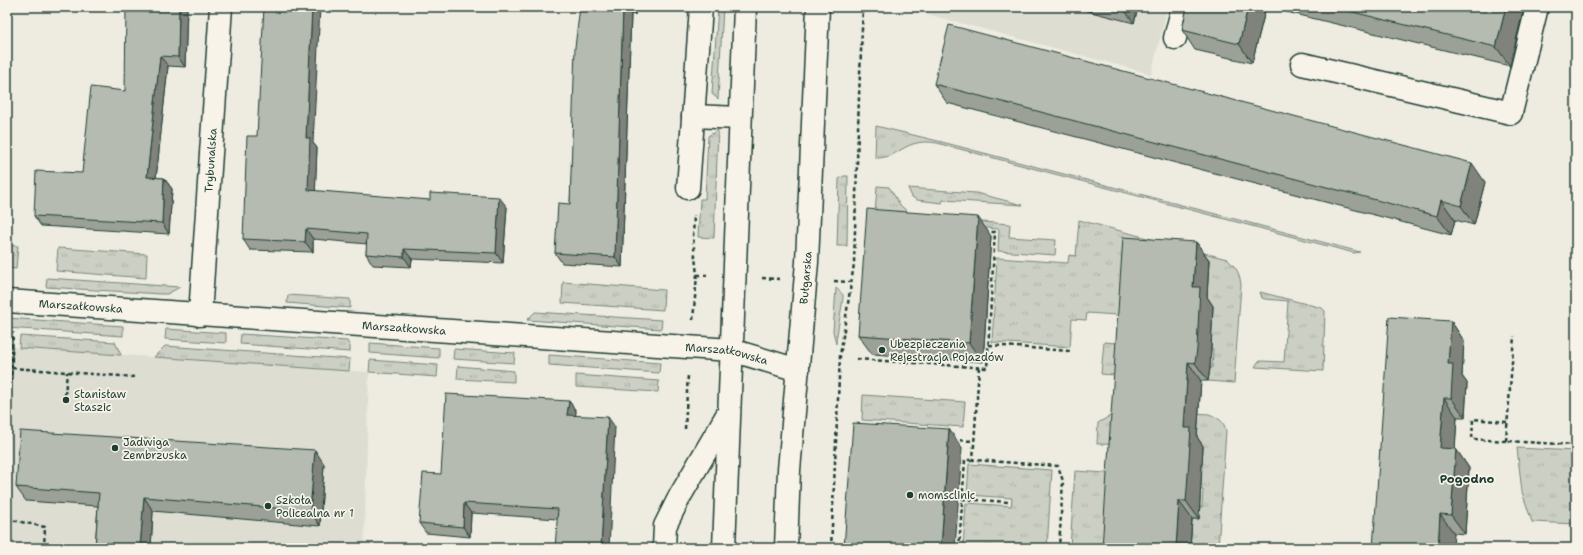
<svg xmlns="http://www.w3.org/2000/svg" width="1583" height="555" font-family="'Shantell Sans',sans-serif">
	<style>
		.built { fill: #ddddd2 }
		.grass { fill: url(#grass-tufts); stroke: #76867c }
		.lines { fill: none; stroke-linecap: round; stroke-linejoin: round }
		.minor-casing { stroke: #1f3d34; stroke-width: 25 }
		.path { stroke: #1f3d34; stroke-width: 2.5; stroke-dasharray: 4 3; stroke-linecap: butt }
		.minor { stroke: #f7f3e8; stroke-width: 22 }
		.wall { fill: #9ca197; stroke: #1f3d34 }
		.shaded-wall { fill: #7f837b; stroke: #1f3d34 }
		.building { fill: #b5bbb0; stroke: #1f3d34 }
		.poi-dot { fill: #1f3d34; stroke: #f7f3e8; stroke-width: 1.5 }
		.labels { text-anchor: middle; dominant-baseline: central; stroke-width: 3.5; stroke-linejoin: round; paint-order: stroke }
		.street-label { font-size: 11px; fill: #1f3d34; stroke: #f7f3e8 }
		.poi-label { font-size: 11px; fill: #1f3d34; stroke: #f7f3e8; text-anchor: start }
		.neighbourhood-label { font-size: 12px; font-weight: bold; fill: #1f3d34; stroke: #f7f3e8 }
	</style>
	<defs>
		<pattern id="grass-tufts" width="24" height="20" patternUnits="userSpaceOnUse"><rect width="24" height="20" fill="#cccfc4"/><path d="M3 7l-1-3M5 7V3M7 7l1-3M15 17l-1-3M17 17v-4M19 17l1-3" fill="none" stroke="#afb3a9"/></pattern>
	</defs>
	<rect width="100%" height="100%" fill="#eeece1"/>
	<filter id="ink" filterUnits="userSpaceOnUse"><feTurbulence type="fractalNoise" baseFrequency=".025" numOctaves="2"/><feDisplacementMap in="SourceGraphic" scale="8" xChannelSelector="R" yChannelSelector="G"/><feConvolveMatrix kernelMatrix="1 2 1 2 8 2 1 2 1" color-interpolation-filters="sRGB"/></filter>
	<g filter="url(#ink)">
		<g class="built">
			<polygon points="901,7 1168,7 1151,74"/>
			<polygon points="7,347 369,372 364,548 7,548"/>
		</g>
		<g class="grass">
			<polygon points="718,7 723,7 718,99 712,94"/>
			<path d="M876,126L942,142L1360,252L1354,253L937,143C904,137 900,159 875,158Z"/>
			<polygon points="718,130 714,238 698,237 700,199 705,199 708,136"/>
			<polygon points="844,176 848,176 847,246 837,246 839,179"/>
			<polygon points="877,186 889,187 900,205 909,213 941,219 1010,224 1009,237 1056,240 1055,255 998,251 999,229 914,223 875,215"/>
			<polygon points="908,188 976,193 1023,205 943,200 942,203 917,200 912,197"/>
			<path d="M1079,220L1227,259C1236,267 1240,273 1241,285L1234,383L1208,381L1202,367L1212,368L1213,349L1203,348L1209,260L1132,316L1087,313L1086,320L1072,319L1070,347L992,342L997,258L1068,263L1069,255L1076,256Z"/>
			<polygon points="7,245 18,246 16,269 7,268"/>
			<polygon points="58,248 147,254 146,278 56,271"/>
			<polygon points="47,278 180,287 167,294 161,294 46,287"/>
			<polygon points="563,282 664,290 663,310 562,303"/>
			<path d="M836,288C838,290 842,293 843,295C844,298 836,336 836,344L833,331Z"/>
			<polygon points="1260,292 1322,308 1325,311 1323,371 1255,367 1258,362 1261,361 1284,362 1288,301 1265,299 1262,298"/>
			<polygon points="288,295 350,299 350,308 287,303"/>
			<polygon points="535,312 662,320 661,329 527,320"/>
			<polygon points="7,318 123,326 123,336 7,328"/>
			<polygon points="166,329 226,333 226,343 165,339"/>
			<polygon points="241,334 347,341 350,346 350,352 240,344"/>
			<polygon points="20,336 115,342 121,355 19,348"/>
			<polygon points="1104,342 1131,344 1128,376 1101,374"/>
			<polygon points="370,343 439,348 439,358 370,353"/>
			<polygon points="165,346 350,359 349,371 154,357"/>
			<polygon points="454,349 515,353 514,363 453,359"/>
			<polygon points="549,355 660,363 659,373 549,365"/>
			<polygon points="370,360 438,365 437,377 369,372"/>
			<polygon points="458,366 514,371 514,382 457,379"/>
			<polygon points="576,375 659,381 658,392 576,387"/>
			<polygon points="863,395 965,402 963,427 862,420"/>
			<path d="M1124,408L1209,414C1219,418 1224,421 1226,431L1218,548H1190L1192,519H1198L1199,507H1202L1203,490L1194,489L1202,465L1203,447L1097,444L1098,423Z"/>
			<polygon points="1517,448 1576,451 1576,524 1532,522 1522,492"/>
			<polygon points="969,464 1052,470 1047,548 963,548 966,503 1011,506 1012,498 967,495"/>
			<polygon points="1075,471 1122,474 1116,548 1070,548"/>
		</g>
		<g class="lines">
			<defs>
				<g id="minor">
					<polyline points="1175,38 1183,7"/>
					<polyline points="1302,64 1511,113 1537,7"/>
					<polyline points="693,116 740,118"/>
					<polyline points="688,188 701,7"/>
					<path id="s1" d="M7,301L731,350L798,370"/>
					<path id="s2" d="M200,315L221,7"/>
					<polyline points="664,548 665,526 680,496 727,415"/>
					<polyline points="724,548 745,7"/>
					<path id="s3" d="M786,548L789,470L807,262L818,7"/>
				</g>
			</defs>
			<use href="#minor" class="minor-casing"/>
			<g class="path">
				<polyline points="697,275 707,275"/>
				<polyline points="762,278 779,279"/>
				<polyline points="834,281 850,282"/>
				<polyline points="693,320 697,275 693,238 694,215"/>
				<polyline points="989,345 1070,351"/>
				<polyline points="857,359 987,368 995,232 987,232"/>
				<polyline points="979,367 973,460 1058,466 1063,481 1059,548"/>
				<polyline points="12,368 134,377"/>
				<polyline points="65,395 67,372"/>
				<polyline points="1507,422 1473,419 1472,439 1576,445"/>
				<polyline points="685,429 688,374"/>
				<polyline points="953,440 974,441"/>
				<polyline points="1506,441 1514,336"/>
				<polyline points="7,459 13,332"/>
				<polyline points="962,499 1008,502"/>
				<polyline points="7,519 45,527 44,548"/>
				<polyline points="831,548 840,356 854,264 859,96 863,7"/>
				<polyline points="959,548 965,460 973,460"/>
			</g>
			<use href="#minor" class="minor"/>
		</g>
		<g class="wall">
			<polygon points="187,7 185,67 168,66 156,178 164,178 172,189 169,234 41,226 34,216 82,173"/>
			<polygon points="580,7 636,7 635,15 631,14 622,267 562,263 555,253 570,204"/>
			<polygon points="1072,7 1138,7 1134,23"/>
			<polygon points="1187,7 1266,7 1252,63 1195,50 1182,30"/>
			<polygon points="1266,7 1524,7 1510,66"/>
			<polygon points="934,84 1485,182 1474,225 1455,220 1451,235 947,103"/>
			<polygon points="313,143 317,148 315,191 507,207 503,263 412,259 411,267 373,265 366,254 367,244 313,239 313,252 250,250 243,239"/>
			<polygon points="991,236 983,362 872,354 858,335"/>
			<polygon points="1196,242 1209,260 1207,297 1213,306 1210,368 1208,381 1201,381 1197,437 1203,446 1199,519 1192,519 1190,548 1102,548"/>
			<polygon points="1451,321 1464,341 1462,376 1467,383 1465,417 1457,417 1455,448 1456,449 1469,468 1465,534 1454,533 1373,548"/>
			<polygon points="569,401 576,411 575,415 615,427 557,519 471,513 470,537 426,533 419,523 441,474"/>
			<polygon points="324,464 320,526 153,511 151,548 95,548 98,506 26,501 16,487"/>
		</g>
		<g class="shaded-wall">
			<polygon points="179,7 187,7 185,67 178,57"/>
			<polygon points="312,7 320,7 313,143 317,148 315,201 308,190 306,138"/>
			<polygon points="623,7 626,7 631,14 622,267 615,257"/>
			<polygon points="630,7 636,7 635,15"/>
			<polygon points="1122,7 1138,7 1134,23"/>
			<polygon points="1248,7 1266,7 1252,63 1239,44"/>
			<polygon points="1506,7 1524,7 1510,66 1496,47"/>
			<polygon points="160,56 168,66 155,188 147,177"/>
			<polygon points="1472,163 1485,182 1474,225 1461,206"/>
			<polygon points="164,178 172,189 169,234 162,223"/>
			<polygon points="499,197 507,207 503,263 496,253"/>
			<polygon points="1441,200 1455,220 1451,235 1437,216"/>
			<polygon points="978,217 991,236 983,362 969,343"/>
			<polygon points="306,229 313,239 313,252 305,242"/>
			<polygon points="1196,242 1209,260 1207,297 1213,306 1210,368 1208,381 1195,363 1193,287"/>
			<polygon points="404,249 412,259 411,267 404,257"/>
			<polygon points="1451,321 1464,341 1462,376 1467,383 1465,417 1451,398 1448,364"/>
			<polygon points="1188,362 1201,381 1197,437 1203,446 1199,519 1186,501 1184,428"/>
			<polygon points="1444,398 1457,417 1454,467 1440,448"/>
			<polygon points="569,401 576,411 575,425 567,415"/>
			<polygon points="608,417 615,427 609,548 601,548"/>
			<polygon points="949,429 962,448 955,548 941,548"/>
			<polygon points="1456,449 1469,468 1465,534 1451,515"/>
			<polygon points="315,450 324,464 320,526 310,511"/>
			<polygon points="144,497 153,511 151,548 140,548"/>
			<polygon points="1179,501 1192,519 1190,548 1176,548"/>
			<polygon points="464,503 471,513 470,537 463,527"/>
			<polygon points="1440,514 1454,533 1453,548 1438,548"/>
		</g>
		<g class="building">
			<polygon points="126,7 179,7 178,57 160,56 147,177 164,178 162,223 34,216 36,171 82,173 91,87 125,91"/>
			<polygon points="264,7 312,7 306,138 310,138 308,190 430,200 430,193 499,197 496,253 404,249 404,257 366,254 367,234 306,229 305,242 243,239 247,136 257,136"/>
			<polygon points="580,7 623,7 615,257 555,253 558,203 570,204 575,47"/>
			<polygon points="1187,7 1248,7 1239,44 1182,30"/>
			<polygon points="1332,7 1506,7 1496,47"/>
			<polygon points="949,25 1472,163 1461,206 1441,200 1437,216 934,84"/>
			<polygon points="867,209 978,217 969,343 858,335"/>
			<polygon points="1123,237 1196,242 1193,287 1200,287 1197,349 1195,363 1188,362 1184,428 1191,428 1187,489 1186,501 1179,501 1176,548 1102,548"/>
			<polygon points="1389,317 1451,321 1448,364 1453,364 1451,398 1444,398 1440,448 1456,449 1451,515 1440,514 1438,548 1373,548"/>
			<polygon points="446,394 569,401 567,415 608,417 601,548 555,548 558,509 464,503 463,527 419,523 423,473 441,474"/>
			<polygon points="853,423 949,429 941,548 844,548"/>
			<polygon points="20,431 315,450 310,511 144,497 140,548 95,548 99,493 16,487"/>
		</g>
	</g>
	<g class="poi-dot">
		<circle cx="882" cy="350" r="4"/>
		<circle cx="66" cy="400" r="4"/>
		<circle cx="115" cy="448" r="4"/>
		<circle cx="910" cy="495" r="4"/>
		<circle cx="268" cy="506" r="4"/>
	</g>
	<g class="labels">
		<g class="street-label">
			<text stroke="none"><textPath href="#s2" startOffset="155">Trybunalska</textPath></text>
			<text stroke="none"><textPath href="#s3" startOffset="271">Bułgarska</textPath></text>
			<text stroke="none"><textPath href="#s1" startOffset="74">Marszałkowska</textPath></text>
			<text stroke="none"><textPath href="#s1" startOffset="398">Marszałkowska</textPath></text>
			<text stroke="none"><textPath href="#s1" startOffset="722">Marszałkowska</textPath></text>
		</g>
		<g class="poi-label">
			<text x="890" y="344">Ubezpieczenia<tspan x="890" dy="13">Rejestracja Pojazdów</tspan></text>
			<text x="74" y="394">Stanisław<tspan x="74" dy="13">Staszic</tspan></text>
			<text x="123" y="442">Jadwiga<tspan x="123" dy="13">Zembrzuska</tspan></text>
			<text x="918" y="495">momsclinic</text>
			<text x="276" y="500">Szkoła<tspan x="276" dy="13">Policealna nr 1</tspan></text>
		</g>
		<g class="neighbourhood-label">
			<text x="1467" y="479">Pogodno</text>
		</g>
	</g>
	<rect width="1583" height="555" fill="none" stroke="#f7f3e8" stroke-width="24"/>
	<rect x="12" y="12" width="1559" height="531" fill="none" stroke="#1f3d34" stroke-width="1.5" filter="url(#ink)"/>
</svg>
